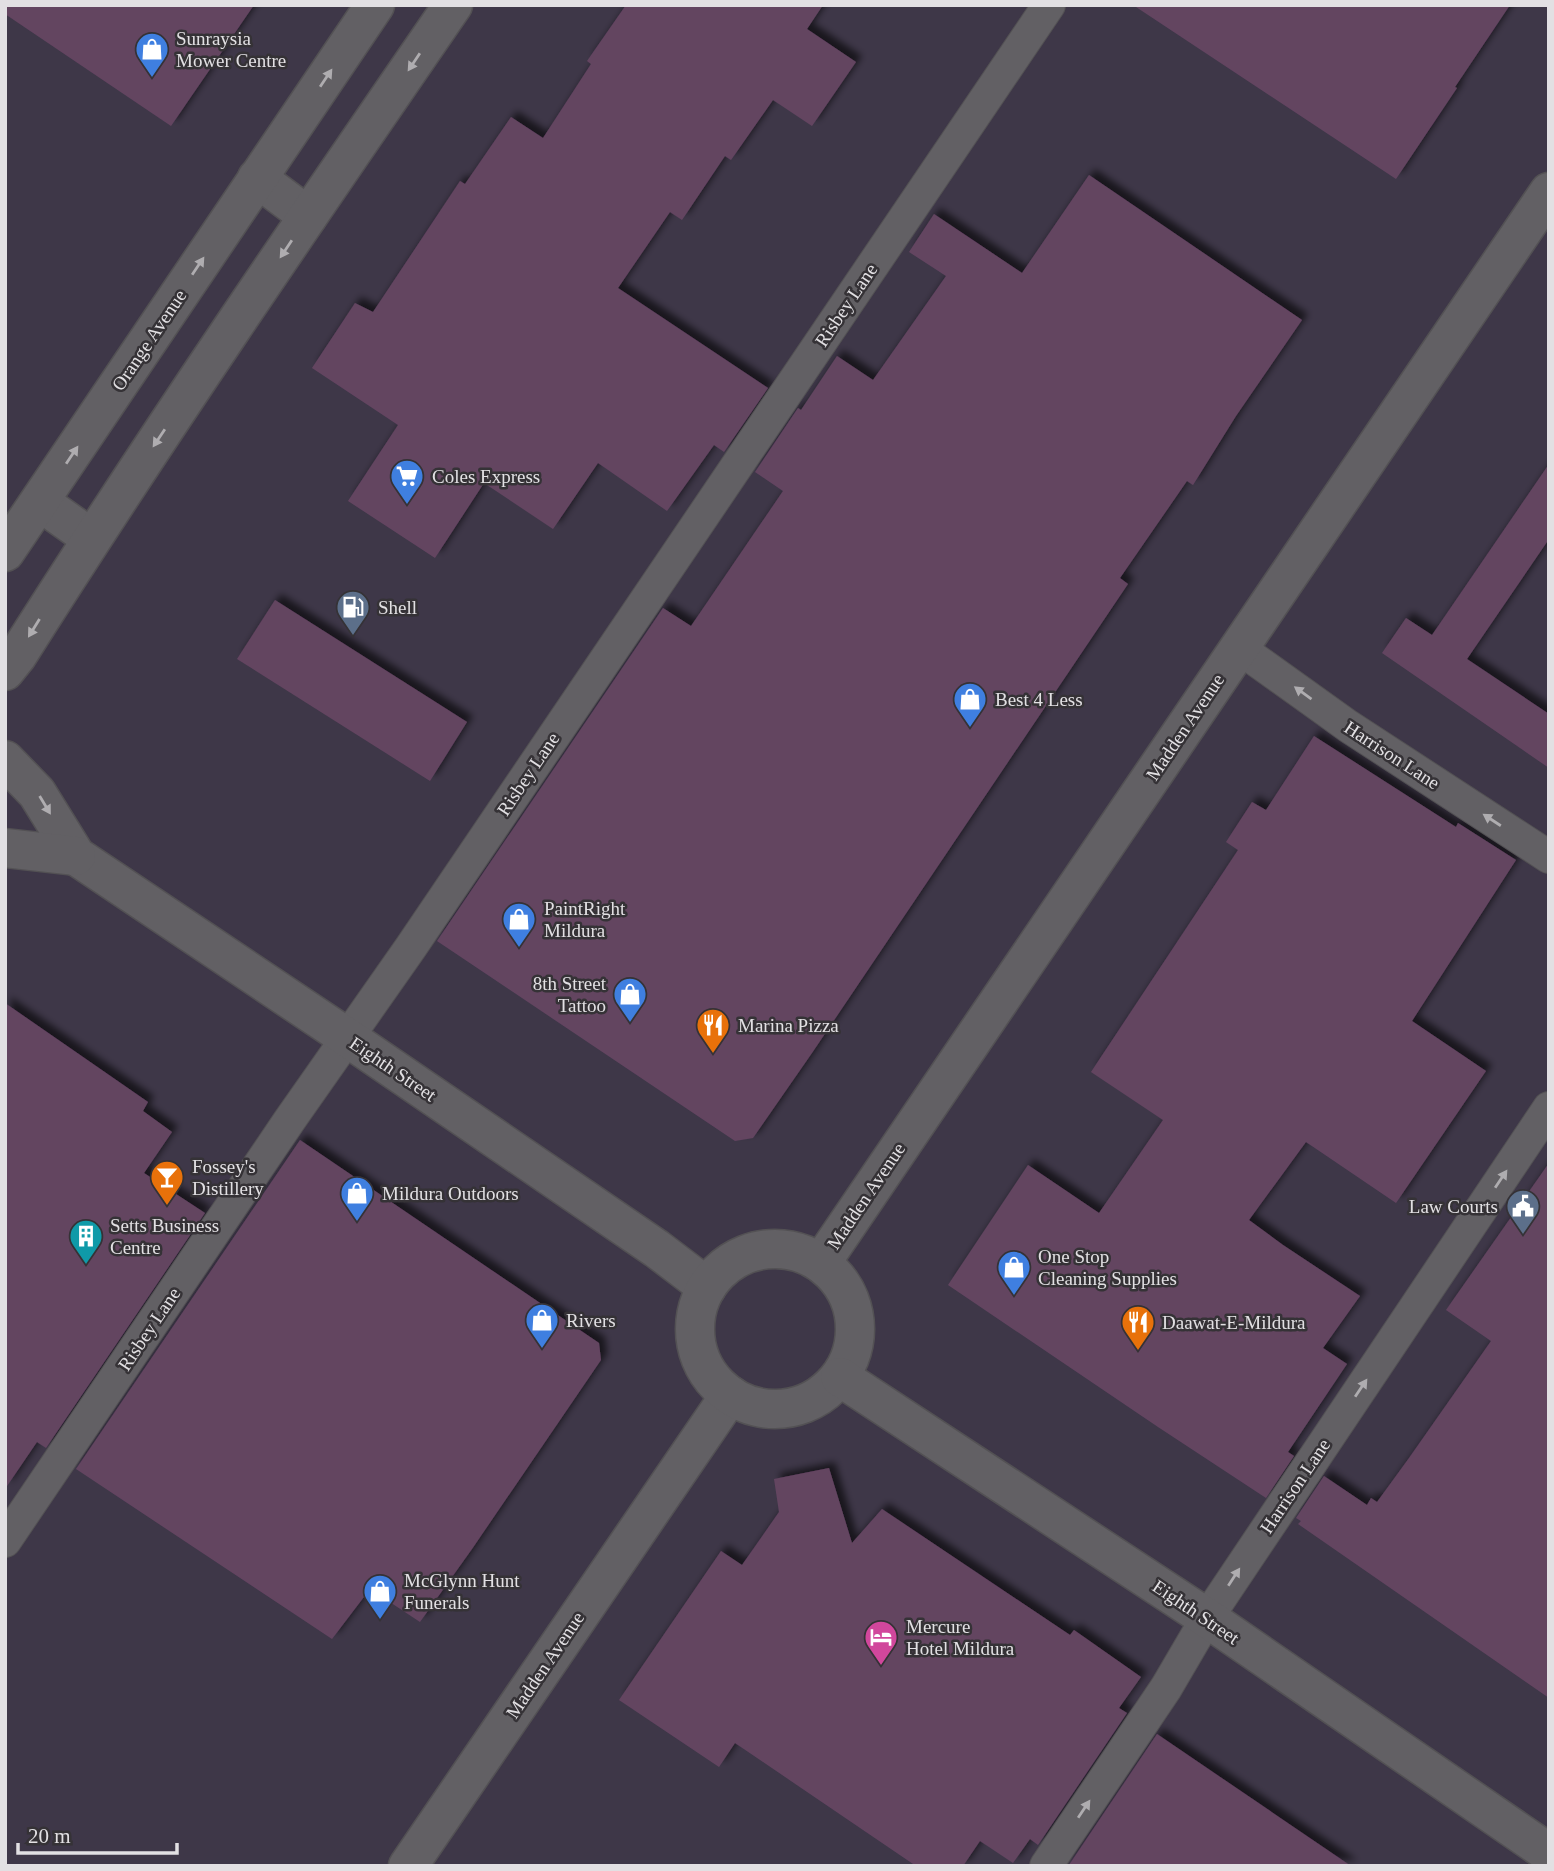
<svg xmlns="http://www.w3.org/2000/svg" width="1554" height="1871" font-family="Georgia,serif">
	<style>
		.commercial { fill: #3e3748 }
		.building { fill: #644461; filter: url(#shadow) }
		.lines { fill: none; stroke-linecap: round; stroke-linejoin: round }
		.service-casing { stroke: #535154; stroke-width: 34 }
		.minor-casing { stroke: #535154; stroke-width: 41 }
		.tertiary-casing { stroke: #535154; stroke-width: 41 }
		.service { stroke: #626064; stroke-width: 32 }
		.minor { stroke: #626064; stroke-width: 38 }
		.tertiary { stroke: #626064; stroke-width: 38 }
		.oneway { fill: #afadb0 }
		.labels { text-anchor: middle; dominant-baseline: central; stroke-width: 5; stroke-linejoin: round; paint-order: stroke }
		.poi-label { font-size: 19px; fill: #e2e0e3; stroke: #353236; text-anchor: start }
		.street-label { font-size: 19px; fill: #e2e0e3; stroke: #353236 }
	</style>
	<defs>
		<filter id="shadow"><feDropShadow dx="6" dy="-6" stdDeviation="3.5" flood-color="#0009"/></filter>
	</defs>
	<rect width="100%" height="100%" fill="#353236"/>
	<polygon class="commercial" points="5,5 1549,5 1549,1832 1526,1866 5,1866"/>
	<g class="building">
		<polygon points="5,5 254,5 171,126 5,14"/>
		<polygon points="626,5 823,5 807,29 856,62 812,126 773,100 731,160 725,156 682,220 670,212 618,288 768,388 724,452 714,445 667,511 598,463 553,529 484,483 435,558 348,501 398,425 312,368 355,303 373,312 460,181 465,184 511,117 543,138 591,64 587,61"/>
		<polygon points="1133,5 1510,5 1455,87 1457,88 1396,179"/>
		<polygon points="1089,175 1302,320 1236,416 1193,485 1187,481 1120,578 1128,584 812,1053 753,1138 735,1141 437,941 663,608 691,626 783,491 755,472 798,408 801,410 837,356 873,380 946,276 909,252 934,214 1022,273"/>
		<polygon points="1549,464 1549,539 1467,659 1549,714 1549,768 1382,653 1406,618 1432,635"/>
		<polygon points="275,600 467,722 430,781 237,659"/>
		<polygon points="1314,736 1456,827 1458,823 1516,860 1412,1021 1486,1071 1396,1203 1306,1142 1249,1220 1283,1245 1360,1296 1323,1348 1347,1364 1288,1452 1294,1456 1266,1498 1158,1427 948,1285 1028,1165 1099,1213 1163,1120 1091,1072 1238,850 1226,842 1252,802 1266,810"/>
		<polygon points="5,1003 148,1102 143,1111 172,1132 144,1173 205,1213 46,1448 37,1442 5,1489"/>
		<polygon points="300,1140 599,1343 601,1360 472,1549 420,1622 370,1589 332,1639 76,1469"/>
		<polygon points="1549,1163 1549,1698 1298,1524 1301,1521 1296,1518 1324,1476 1367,1505 1371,1498 1377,1502 1409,1458 1491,1341 1446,1310"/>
		<polygon points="829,1468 852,1543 882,1509 1070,1635 1074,1630 1141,1677 1119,1708 1127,1713 1038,1845 1030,1839 1013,1863 980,1841 963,1866 916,1866 735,1743 719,1767 619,1700 721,1551 742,1565 779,1512 774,1479"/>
		<polygon points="1157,1734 1351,1866 1069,1865"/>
	</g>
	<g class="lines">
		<defs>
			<g id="service">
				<polyline points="1239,648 1348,726 1549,857"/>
				<polyline points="5,1541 289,1121 411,947 1049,5"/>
				<polyline points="1046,1866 1166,1688 1207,1618 1549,1108"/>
			</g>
			<g id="minor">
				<polyline points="257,178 308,216"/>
				<polyline points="40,502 91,538"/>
				<polyline points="5,552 375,5"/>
				<path d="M5,671L17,656C157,435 305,220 453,5"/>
				<polyline points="821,1263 1549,192"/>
				<polyline points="408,1866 730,1395"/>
			</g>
			<g id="tertiary">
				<polyline points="5,760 37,793 76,856 348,1038 657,1249 707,1287"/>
				<polyline points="5,848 76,856"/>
				<circle cx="775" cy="1329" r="80"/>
				<polyline points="840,1377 1207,1618 1549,1853"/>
			</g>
		</defs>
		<use href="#service" class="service-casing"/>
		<use href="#minor" class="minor-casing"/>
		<use href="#tertiary" class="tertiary-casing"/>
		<use href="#service" class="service"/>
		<use href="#minor" class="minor"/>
		<use href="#tertiary" class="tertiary"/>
	</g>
	<defs><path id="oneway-solid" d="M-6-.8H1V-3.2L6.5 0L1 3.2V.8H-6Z" transform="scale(1.75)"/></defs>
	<g class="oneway">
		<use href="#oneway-solid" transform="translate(414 62) rotate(124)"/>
		<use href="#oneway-solid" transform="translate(326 78) rotate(-56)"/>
		<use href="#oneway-solid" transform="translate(286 249) rotate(124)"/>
		<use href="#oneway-solid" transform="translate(198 266) rotate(-56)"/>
		<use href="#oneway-solid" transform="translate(159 438) rotate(124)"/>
		<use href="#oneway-solid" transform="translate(72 455) rotate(-56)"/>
		<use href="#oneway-solid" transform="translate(34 628) rotate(122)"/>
		<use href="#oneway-solid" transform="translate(1303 693) rotate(-144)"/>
		<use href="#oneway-solid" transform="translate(45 805) rotate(59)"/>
		<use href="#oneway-solid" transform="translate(1492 820) rotate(-147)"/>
		<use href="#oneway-solid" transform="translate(1501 1179) rotate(-56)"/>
		<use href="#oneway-solid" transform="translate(1361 1388) rotate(-56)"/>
		<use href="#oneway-solid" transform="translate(1234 1577) rotate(-57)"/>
		<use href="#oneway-solid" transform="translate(1084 1809) rotate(-56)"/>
	</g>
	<defs>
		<symbol id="shop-pin" viewBox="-11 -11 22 30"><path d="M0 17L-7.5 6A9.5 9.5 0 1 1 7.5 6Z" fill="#3f7fe0" stroke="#353236"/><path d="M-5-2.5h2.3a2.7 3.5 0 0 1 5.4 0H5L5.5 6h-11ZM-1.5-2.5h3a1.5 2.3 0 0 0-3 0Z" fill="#fff"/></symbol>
		<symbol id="supermarket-pin" viewBox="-11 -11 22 30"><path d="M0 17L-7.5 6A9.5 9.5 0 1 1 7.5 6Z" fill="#3f7fe0" stroke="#353236"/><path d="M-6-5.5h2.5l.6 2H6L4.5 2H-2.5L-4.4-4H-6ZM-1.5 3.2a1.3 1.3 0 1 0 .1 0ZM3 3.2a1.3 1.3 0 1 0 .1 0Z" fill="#fff"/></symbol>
		<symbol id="fuel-pin" viewBox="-11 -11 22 30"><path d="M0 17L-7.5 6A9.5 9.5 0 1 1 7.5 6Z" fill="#5c6f8a" stroke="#353236"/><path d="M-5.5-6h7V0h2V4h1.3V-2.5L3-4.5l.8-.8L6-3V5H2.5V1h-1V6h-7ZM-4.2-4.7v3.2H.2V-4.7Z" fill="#fff"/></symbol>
		<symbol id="restaurant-pin" viewBox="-11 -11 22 30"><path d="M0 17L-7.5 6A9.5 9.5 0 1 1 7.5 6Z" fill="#e8710a" stroke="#353236"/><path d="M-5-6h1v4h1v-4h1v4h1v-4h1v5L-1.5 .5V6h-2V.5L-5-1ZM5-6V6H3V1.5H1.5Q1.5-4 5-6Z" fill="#fff"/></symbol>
		<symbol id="bar-pin" viewBox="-11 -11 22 30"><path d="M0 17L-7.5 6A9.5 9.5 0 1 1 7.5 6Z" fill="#e8710a" stroke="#353236"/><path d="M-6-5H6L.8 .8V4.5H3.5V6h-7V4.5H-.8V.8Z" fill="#fff"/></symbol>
		<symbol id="civic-pin" viewBox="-11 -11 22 30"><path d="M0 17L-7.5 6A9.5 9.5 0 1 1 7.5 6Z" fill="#5c6f8a" stroke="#353236"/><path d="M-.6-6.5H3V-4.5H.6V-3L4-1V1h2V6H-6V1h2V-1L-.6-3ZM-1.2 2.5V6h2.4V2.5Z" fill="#fff"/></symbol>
		<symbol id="building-pin" viewBox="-11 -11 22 30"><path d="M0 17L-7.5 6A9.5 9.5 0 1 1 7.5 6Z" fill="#0f9aa8" stroke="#353236"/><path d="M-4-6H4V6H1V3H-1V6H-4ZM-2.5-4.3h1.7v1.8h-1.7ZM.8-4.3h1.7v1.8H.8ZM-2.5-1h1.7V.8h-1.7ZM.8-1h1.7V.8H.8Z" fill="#fff"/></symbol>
		<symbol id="hotel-pin" viewBox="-11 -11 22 30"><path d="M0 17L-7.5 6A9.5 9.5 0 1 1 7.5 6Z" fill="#d1479c" stroke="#353236"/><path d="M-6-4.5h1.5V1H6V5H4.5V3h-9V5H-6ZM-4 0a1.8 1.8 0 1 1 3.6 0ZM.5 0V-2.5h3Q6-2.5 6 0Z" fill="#fff"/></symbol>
	</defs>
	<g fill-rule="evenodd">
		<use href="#shop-pin" x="133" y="30" width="38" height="52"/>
		<use href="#supermarket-pin" x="388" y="457" width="38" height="52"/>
		<use href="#fuel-pin" x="334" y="588" width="38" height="52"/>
		<use href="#shop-pin" x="951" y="680" width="38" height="52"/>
		<use href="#shop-pin" x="500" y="900" width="38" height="52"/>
		<use href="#shop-pin" x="611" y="975" width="38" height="52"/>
		<use href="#restaurant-pin" x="694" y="1006" width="38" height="52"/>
		<use href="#bar-pin" x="148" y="1158" width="38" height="52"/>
		<use href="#shop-pin" x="338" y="1174" width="38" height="52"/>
		<use href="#civic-pin" x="1504" y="1187" width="38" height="52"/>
		<use href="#building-pin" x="67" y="1217" width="38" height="52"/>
		<use href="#shop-pin" x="995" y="1248" width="38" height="52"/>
		<use href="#shop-pin" x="523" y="1301" width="38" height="52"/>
		<use href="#restaurant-pin" x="1119" y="1303" width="38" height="52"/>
		<use href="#shop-pin" x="361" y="1572" width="38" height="52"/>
		<use href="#hotel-pin" x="862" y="1618" width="38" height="52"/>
	</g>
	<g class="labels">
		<g class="poi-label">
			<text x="176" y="38">Sunraysia<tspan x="176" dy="22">Mower Centre</tspan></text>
			<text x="432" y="476">Coles Express</text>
			<text x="378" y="607">Shell</text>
			<text x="995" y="699">Best 4 Less</text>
			<text x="544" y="908">PaintRight<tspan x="544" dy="22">Mildura</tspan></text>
			<text x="606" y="983" text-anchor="end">8th Street<tspan x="606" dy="22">Tattoo</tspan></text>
			<text x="738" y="1025">Marina Pizza</text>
			<text x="192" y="1166">Fossey's<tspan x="192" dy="22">Distillery</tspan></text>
			<text x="382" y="1193">Mildura Outdoors</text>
			<text x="1498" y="1206" text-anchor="end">Law Courts</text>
			<text x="110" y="1225">Setts Business<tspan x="110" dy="22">Centre</tspan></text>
			<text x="1038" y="1256">One Stop<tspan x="1038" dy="22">Cleaning Supplies</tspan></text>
			<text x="566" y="1320">Rivers</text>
			<text x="1162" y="1322">Daawat-E-Mildura</text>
			<text x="404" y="1580">McGlynn Hunt<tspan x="404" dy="22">Funerals</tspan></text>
			<text x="906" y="1626">Mercure<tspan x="906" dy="22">Hotel Mildura</tspan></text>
		</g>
		<g class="street-label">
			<text transform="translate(846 305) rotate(-56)">Risbey Lane</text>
			<text transform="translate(149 340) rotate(-56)">Orange Avenue</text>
			<text transform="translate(1185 727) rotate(-56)">Madden Avenue</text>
			<text transform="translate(1392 755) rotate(33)">Harrison Lane</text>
			<text transform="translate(528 774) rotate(-56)">Risbey Lane</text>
			<text transform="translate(393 1069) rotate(34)">Eighth Street</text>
			<text transform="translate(866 1196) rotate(-56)">Madden Avenue</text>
			<text transform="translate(149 1329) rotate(-56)">Risbey Lane</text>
			<text transform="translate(1295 1486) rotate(-56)">Harrison Lane</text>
			<text transform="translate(1196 1612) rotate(34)">Eighth Street</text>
			<text transform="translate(545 1665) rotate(-56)">Madden Avenue</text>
		</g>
	</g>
	<rect width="1554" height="1871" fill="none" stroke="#e2e0e3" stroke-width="14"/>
	<path d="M18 1843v10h159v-10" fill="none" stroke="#e2e0e3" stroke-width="3.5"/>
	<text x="28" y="1843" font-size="21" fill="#e2e0e3" stroke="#353236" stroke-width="5" paint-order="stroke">20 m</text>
</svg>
